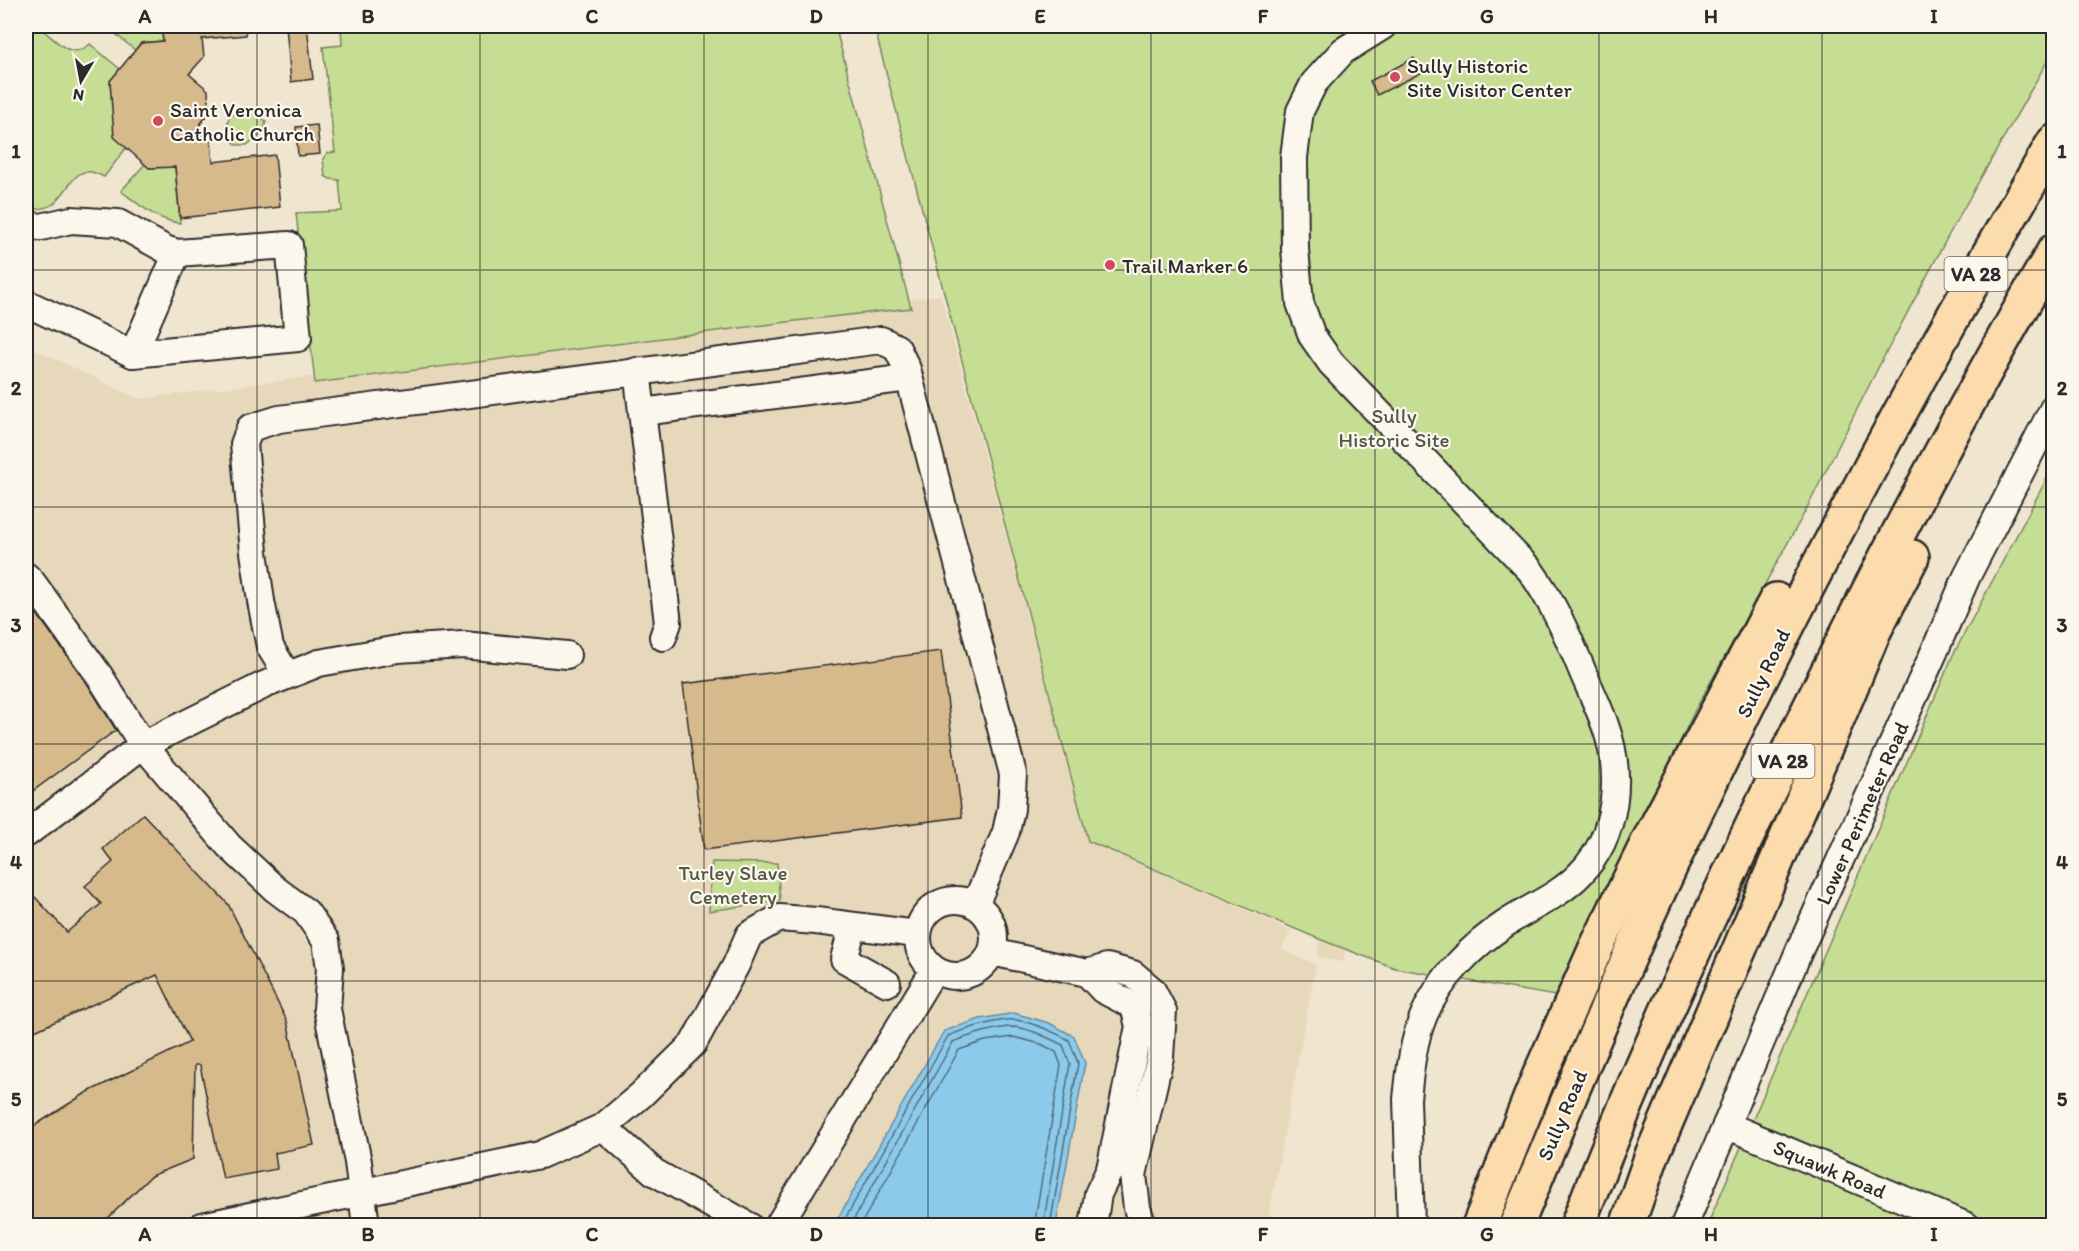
<svg xmlns="http://www.w3.org/2000/svg" width="2079" height="1251" font-family="Itim,sans-serif">
	<style>
		.built { fill: #e8d8bb }
		.green { fill: #c5de94; stroke: #788460; stroke-width: 1.5 }
		.water { fill: #8bcaeb; stroke: #658a9e; stroke-width: 1.5 }
		.lines { fill: none; stroke-linecap: round; stroke-linejoin: round }
		.shore { stroke: #516b78; stroke-width: 1.5 }
		.building { fill: #d7ba8b; stroke: #2b2b2b; stroke-width: 1.5 }
		.minor-casing { stroke: #2b2b2b; stroke-width: 30 }
		.highway-casing { stroke: #2b2b2b; stroke-width: 38 }
		.minor { stroke: #fbf7ec; stroke-width: 26 }
		.highway { stroke: #fcdcac; stroke-width: 33 }
		.grid { fill: none; stroke: #2b2b2b; stroke-width: 1.5; stroke-opacity: 0.55 }
		.poi-dot { fill: #d1495b; stroke: #fbf7ec; stroke-width: 2 }
		.labels { text-anchor: middle; dominant-baseline: central; stroke-width: 4.5; stroke-linejoin: round; paint-order: stroke }
		.shield { fill: #fbf7ec; stroke: #696865; stroke-width: 1.5 }
		.shield-label { font-size: 20px; font-weight: bold; fill: #2b2b2b }
		.poi-label { font-size: 21px; fill: #2b2b2b; stroke: #fbf7ec; text-anchor: start }
		.park-label { font-size: 21px; fill: #525845; stroke: #fbf7ec }
		.street-label { font-size: 21px; fill: #2b2b2b; stroke: #fbf7ec }
		.neatline { fill: none; stroke: #2b2b2b; stroke-width: 2 }
		.grid-label { font-size: 20px; text-anchor: middle; font-weight: bold; fill: #2b2b2b }
	</style>
	<rect width="100%" height="100%" fill="#f0e5cf"/>
	<filter id="ink" filterUnits="userSpaceOnUse"><feTurbulence type="fractalNoise" baseFrequency=".0167" numOctaves="2"/><feDisplacementMap in="SourceGraphic" scale="12" xChannelSelector="R" yChannelSelector="G"/><feConvolveMatrix kernelMatrix="1 2 1 2 8 2 1 2 1" color-interpolation-filters="sRGB"/></filter>
	<g filter="url(#ink)">
		<g class="built">
			<polygon points="941,295 1088,841 1291,930 1282,949 1316,965 1267,1225 26,1225 26,345 139,399"/>
			<polygon points="1335,863 1361,868 1343,962 1317,957"/>
		</g>
		<g class="green">
			<polygon points="108,26 161,26 163,41 141,43 135,50 107,27"/>
			<polygon points="341,26 835,26 911,308 795,321 315,383 296,213 342,211 339,180 330,179 325,176 323,159 327,153 335,152 323,47 342,45"/>
			<polygon points="874,26 2053,26 2053,51 1953,227 1878,368 1806,510 1694,712 1561,997 1395,968 1319,939 1088,841"/>
			<path d="M26,27C30,27 37,26 40,28C56,39 70,62 90,44L120,69L110,81L126,148L104,177C73,160 73,188 53,204C45,210 35,209 26,209Z"/>
			<path d="M251,109L256,111L266,122L264,131L247,145H237C228,139 226,127 229,118L239,110Z"/>
			<path d="M145,164L149,168L175,167L180,223C158,221 138,204 121,191Z"/>
			<polygon points="2053,467 2053,1225 1707,1226 1953,655"/>
			<polygon points="712,862 777,863 780,901 709,911"/>
		</g>
		<polygon class="water" points="1014,1013 1049,1023 1074,1036 1085,1063 1056,1225 834,1225 944,1031 980,1019"/>
		<g class="lines">
			<g class="shore">
				<path d="M841,1226L948,1036C962,1030 1001,1018 1016,1020C1035,1023 1052,1031 1069,1040L1078,1063L1050,1226"/>
				<path d="M850,1226L953,1042C968,1036 996,1027 1013,1027C1030,1028 1048,1038 1063,1045L1070,1064L1043,1226"/>
				<polyline points="860,1226 959,1050 985,1041 1013,1037 1041,1044 1056,1052 1061,1065 1034,1226"/>
			</g>
		</g>
		<g class="building">
			<polygon points="161,26 245,26 246,35 202,39 204,57 189,74 208,90 209,112 196,130 211,141 213,162 275,155 280,207 180,218 175,167 149,168 114,137 110,81 141,43 163,41"/>
			<polygon points="286,26 307,26 313,79 291,82"/>
			<polygon points="1414,58 1421,73 1377,95 1370,81"/>
			<polygon points="317,125 320,154 298,156 296,127"/>
			<polygon points="26,599 87,683 116,730 26,796"/>
			<polygon points="941,651 962,817 704,850 683,684"/>
			<polygon points="143,814 228,904 287,1021 314,1145 275,1153 277,1169 223,1179 200,1065 195,1065 193,1159 151,1176 100,1226 26,1226 26,1131 86,1093 190,1042 157,975 26,1035 26,906 35,897 67,932 101,904 85,886 113,862 103,849"/>
		</g>
		<g class="lines">
			<defs>
				<g id="minor">
					<path d="M1383,26L1343,51L1314,83L1300,111L1294,157L1295,249L1300,303L1312,336L1331,363L1530,570C1553,602 1569,638 1584,675C1591,691 1599,708 1605,725C1623,774 1618,835 1580,874C1559,896 1530,907 1505,924C1473,945 1439,979 1424,1015C1413,1041 1410,1070 1407,1099L1411,1226"/>
					<polyline points="26,225 41,227 71,220 118,223 165,249 177,253 289,245 298,338 133,354 26,303"/>
					<polyline points="133,354 177,253"/>
					<polyline points="637,371 668,623 663,637"/>
					<polyline points="642,412 909,378"/>
					<polyline points="26,576 32,582 99,675 143,745 264,685 319,663 398,649 463,645 567,655"/>
					<polyline points="287,675 270,647 261,601 254,552 244,444 250,428 279,419 881,340 897,348 907,369 1013,774 1011,809 1006,832 975,905"/>
					<polyline points="26,834 143,745 229,846 275,889 306,912 326,941 330,968 327,1009 358,1162 366,1226"/>
					<circle cx="956" cy="938" r="38"/>
					<polyline points="853,926 844,959 887,983"/>
					<polyline points="992,952 1087,973 1107,967 1133,974 1152,990 1163,1011 1160,1057 1133,1175 1137,1208 1143,1226"/>
					<polyline points="1087,973 1103,990 1134,1006 1139,1026 1110,1169 1098,1194 1093,1226"/>
					<polyline points="1726,1125 1967,1226"/>
					<polyline points="603,1127 641,1095 693,1044 736,965 749,935 779,918 816,921 917,934"/>
					<polyline points="202,1226 540,1155 603,1127 654,1172 749,1226"/>
					<polyline points="778,1226 934,970"/>
					<polyline points="1684,1226 1799,951 1932,657 1967,576 2054,407"/>
				</g>
				<g id="highway">
					<polyline points="1479,1226 1538,1079 1596,948 1648,842 1776,600"/>
					<path d="M1516,1226C1562,1115 1607,1004 1657,895C1776,637 1909,387 2054,142"/>
					<path d="M1577,1226C1645,1051 1724,881 1807,713C1885,556 1966,401 2054,251"/>
					<polyline points="1627,1226 1652,1155 1850,689 1874,631 1912,557"/>
				</g>
			</defs>
			<use href="#minor" class="minor-casing"/>
			<use href="#highway" class="highway-casing"/>
			<use href="#minor" class="minor"/>
			<use href="#highway" class="highway"/>
		</g>
	</g>
	<path class="grid" d="M257,26V1226M480,26V1226M704,26V1226M928,26V1226M1151,26V1226M1375,26V1226M1599,26V1226M1822,26V1226M26,270H2054M26,507H2054M26,744H2054M26,981H2054"/>
	<g class="poi-dot">
		<circle cx="1395" cy="77" r="6"/>
		<circle cx="158" cy="121" r="6"/>
		<circle cx="1110" cy="265" r="6"/>
	</g>
	<g class="labels">
		<g class="shield">
			<rect x="1944.5" y="257" width="63" height="34" rx="4.5"/>
			<rect x="1751.5" y="744" width="63" height="34" rx="4.5"/>
		</g>
		<g class="shield-label">
			<text x="1976" y="274">VA 28</text>
			<text x="1783" y="761">VA 28</text>
		</g>
		<g class="poi-label">
			<text x="1407" y="65">Sully Historic<tspan x="1407" dy="24">Site Visitor Center</tspan></text>
			<text x="170" y="109">Saint Veronica<tspan x="170" dy="24">Catholic Church</tspan></text>
			<text x="1122" y="265">Trail Marker 6</text>
		</g>
		<g class="park-label">
			<text x="1394" y="415">Sully<tspan x="1394" dy="24">Historic Site</tspan></text>
			<text x="733" y="872">Turley Slave<tspan x="733" dy="24">Cemetery</tspan></text>
		</g>
		<g class="street-label">
			<text transform="translate(1763 673) rotate(-64)">Sully Road</text>
			<text transform="translate(1862 813) rotate(-66)">Lower Perimeter Road</text>
			<text transform="translate(1562 1115) rotate(-67)">Sully Road</text>
			<text transform="translate(1830 1169) rotate(23)">Squawk Road</text>
		</g>
	</g>
	<rect width="2079" height="1251" fill="none" stroke="#fbf7ec" stroke-width="66"/>
	<g transform="translate(81 81) rotate(190)" stroke="#fbf7ec" stroke-width="4.5" paint-order="stroke">
	<path d="M0-4.5L10 22L0 15L-10 22Z" fill="#2b2b2b"/>
	<text y="-9" font-size="16" font-weight="bold" text-anchor="middle" fill="#2b2b2b">N</text>
	</g>
	<rect x="33" y="33" width="2013" height="1185" class="neatline"/>
	<g class="grid-label">
		<text x="145" y="23">A</text>
		<text x="368" y="23">B</text>
		<text x="592" y="23">C</text>
		<text x="816" y="23">D</text>
		<text x="1040" y="23">E</text>
		<text x="1263" y="23">F</text>
		<text x="1487" y="23">G</text>
		<text x="1711" y="23">H</text>
		<text x="1934" y="23">I</text>
		<text x="16" y="158">1</text>
		<text x="2062" y="158">1</text>
		<text x="16" y="395">2</text>
		<text x="2062" y="395">2</text>
		<text x="16" y="632">3</text>
		<text x="2062" y="632">3</text>
		<text x="16" y="869">4</text>
		<text x="2062" y="869">4</text>
		<text x="16" y="1106">5</text>
		<text x="2062" y="1106">5</text>
		<text x="145" y="1241">A</text>
		<text x="368" y="1241">B</text>
		<text x="592" y="1241">C</text>
		<text x="816" y="1241">D</text>
		<text x="1040" y="1241">E</text>
		<text x="1263" y="1241">F</text>
		<text x="1487" y="1241">G</text>
		<text x="1711" y="1241">H</text>
		<text x="1934" y="1241">I</text>
	</g>
</svg>
